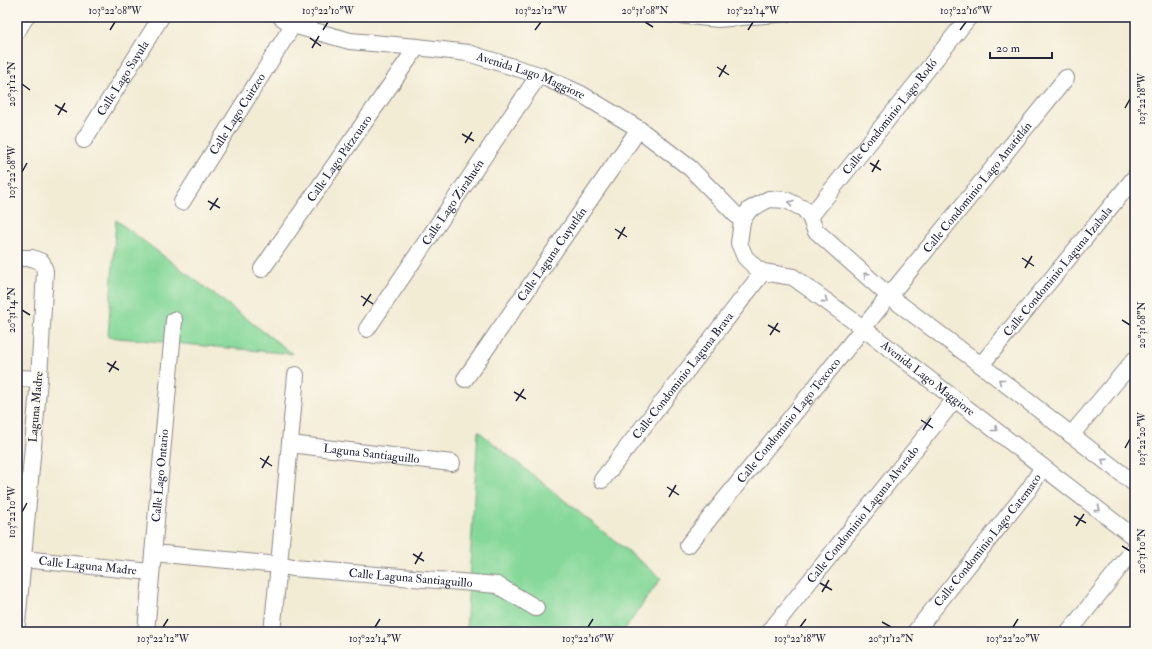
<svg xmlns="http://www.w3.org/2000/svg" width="1152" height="649" font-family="'IM FELL Double Pica',serif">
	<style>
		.green { fill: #85d899; stroke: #547d6a }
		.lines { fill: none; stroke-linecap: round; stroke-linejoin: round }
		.service-casing { stroke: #8a8788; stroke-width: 10 }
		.minor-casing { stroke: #8a8788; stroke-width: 18 }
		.service { stroke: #fff; stroke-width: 8 }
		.minor { stroke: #fff; stroke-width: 16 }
		.oneway { stroke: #9c9ca7 }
		.ticks { fill: none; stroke: #22223b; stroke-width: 1.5 }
		.labels { text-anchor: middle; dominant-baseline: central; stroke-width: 3; stroke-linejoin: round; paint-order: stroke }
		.street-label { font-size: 12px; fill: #22223b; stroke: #fbf7ec }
		.neatline { fill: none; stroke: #22223b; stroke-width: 1.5 }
		.ticks-label { font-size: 10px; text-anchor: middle; fill: #22223b }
	</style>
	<rect width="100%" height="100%" fill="#fbf7ec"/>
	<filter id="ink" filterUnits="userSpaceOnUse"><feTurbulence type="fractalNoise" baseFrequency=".025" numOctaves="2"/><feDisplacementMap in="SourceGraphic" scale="8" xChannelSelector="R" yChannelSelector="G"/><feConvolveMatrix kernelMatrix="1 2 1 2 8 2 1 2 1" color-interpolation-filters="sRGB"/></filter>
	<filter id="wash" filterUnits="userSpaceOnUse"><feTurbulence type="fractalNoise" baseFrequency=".012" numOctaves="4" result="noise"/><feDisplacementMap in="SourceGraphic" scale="16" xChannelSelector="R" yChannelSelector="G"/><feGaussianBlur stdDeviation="0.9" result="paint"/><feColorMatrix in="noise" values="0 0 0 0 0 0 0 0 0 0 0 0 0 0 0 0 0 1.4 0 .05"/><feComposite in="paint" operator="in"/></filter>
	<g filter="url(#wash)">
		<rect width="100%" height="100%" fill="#f3ecd5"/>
		<g class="green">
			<polygon points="116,220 293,354 108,337"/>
			<polygon points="478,431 661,578 623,632 466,632"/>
		</g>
	</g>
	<g filter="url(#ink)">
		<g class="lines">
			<defs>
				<polyline id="service" points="658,17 718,23 788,17"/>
				<g id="minor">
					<path id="s1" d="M281,17L293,25L350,41L417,47L468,53L539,75L581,94L639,129L690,168L742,221"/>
					<polyline points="17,31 26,17"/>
					<path id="s2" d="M84,140L161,17"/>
					<path id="s3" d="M182,202L293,25"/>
					<path id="s4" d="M810,217L969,17"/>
					<polyline points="17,258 32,258 42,262 45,271 39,379 17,624"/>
					<path id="s5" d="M262,269L417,47"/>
					<path id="s6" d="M367,329L539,75"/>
					<path id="s7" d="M981,365L1135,177"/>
					<polyline points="17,378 39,379"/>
					<path id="s8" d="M465,379L639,129"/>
					<polyline points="1071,435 1135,359"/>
					<path id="s9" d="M290,444L452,463"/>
					<path id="s10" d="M602,480L763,272"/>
					<path id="s11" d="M1135,484L981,365L889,296L815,230L810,217L804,209L786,200L769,199L749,210L742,221L739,243L745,257L756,268L763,272L793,277L863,328L1135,538"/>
					<path id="s12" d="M688,545L889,296L1066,78"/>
					<path id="s13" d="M153,553L279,565L293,568L497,585L536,608"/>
					<path id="s14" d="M23,559L151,572"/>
					<path id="s15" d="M770,631L955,399"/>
					<path id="s16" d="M146,632L174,320"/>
					<polyline points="272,632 279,565 296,375"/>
					<path id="s17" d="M915,632L1029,489L1043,467"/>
					<polyline points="1069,632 1135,548"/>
				</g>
			</defs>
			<use href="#service" class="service-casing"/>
			<use href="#minor" class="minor-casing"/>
			<use href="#service" class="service"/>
			<use href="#minor" class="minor"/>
		</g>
		<defs><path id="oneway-chevron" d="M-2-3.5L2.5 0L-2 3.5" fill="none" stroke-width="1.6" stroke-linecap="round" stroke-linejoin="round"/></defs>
		<g class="oneway">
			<use href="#oneway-chevron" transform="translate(791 203) rotate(-157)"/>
			<use href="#oneway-chevron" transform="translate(866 275) rotate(-138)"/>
			<use href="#oneway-chevron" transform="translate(825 300) rotate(36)"/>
			<use href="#oneway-chevron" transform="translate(1001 381) rotate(-142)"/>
			<use href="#oneway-chevron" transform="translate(995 429) rotate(38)"/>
			<use href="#oneway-chevron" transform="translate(1104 461) rotate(-143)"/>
			<use href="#oneway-chevron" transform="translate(1098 509) rotate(37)"/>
		</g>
	</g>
	<path class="ticks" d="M645,22L653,27M110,30L115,22M323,30L328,22M535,30L541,22M748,30L753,22M960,30L966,22M310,38L321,46M312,48L319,36M717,67L729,75M719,77L726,65M22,84L30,90M55,105L67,112M1125,108L1130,99M58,115L65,103M462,134L474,141M465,143L472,132M870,163L881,170M22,172L27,163M872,172L879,160M208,201L220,208M210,210L218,198M615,229L627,237M618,239L625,227M1022,258L1034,266M1025,268L1032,256M361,296L373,304M363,306L371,294M22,310L30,315M1122,320L1130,325M768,325L780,332M770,335L778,323M107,363L119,370M109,372L116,361M514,392L526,399M516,401L524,389M921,420L933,428M923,430L931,418M1125,448L1130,439M260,458L272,466M262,468L269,456M667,487L679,495M669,497L676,485M22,512L27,503M1074,516L1086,523M1076,526L1084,514M1122,546L1130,551M413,554L424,561M415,564L422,552M820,583L832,590M822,592L829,580M882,622L891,627M163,627L168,619M375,627L380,619M588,627L593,619M800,627L806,619M1013,627L1018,619"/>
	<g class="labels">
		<g class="street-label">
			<text stroke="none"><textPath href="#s1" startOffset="259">Avenida Lago Maggiore</textPath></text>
			<text stroke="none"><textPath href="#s2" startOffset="73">Calle Lago Sayula</textPath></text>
			<text stroke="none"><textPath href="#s3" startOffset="104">Calle Lago Cuitzeo</textPath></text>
			<text stroke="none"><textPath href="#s4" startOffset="128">Calle Condominio Lago Rodó</textPath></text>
			<text stroke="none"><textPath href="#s5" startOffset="135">Calle Lago Pátzcuaro</textPath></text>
			<text stroke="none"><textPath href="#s12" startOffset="460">Calle Condominio Lago Amatitlán</textPath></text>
			<text stroke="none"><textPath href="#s6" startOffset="153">Calle Lago Zirahuén</textPath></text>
			<text stroke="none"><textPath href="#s8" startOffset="152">Calle Laguna Cuyutlán</textPath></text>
			<text stroke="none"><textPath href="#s7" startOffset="121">Calle Condominio Laguna Izabala</textPath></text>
			<text stroke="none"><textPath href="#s10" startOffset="132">Calle Condominio Laguna Brava</textPath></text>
			<text stroke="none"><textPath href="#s11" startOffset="766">Avenida Lago Maggiore</textPath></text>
			<text transform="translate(36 407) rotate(-85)">Laguna Madre</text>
			<text stroke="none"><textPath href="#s12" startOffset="160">Calle Condominio Lago Texcoco</textPath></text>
			<text stroke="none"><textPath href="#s9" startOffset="82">Laguna Santiaguillo</textPath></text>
			<text stroke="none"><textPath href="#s16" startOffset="157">Calle Lago Ontario</textPath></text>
			<text stroke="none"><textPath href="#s15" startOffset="149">Calle Condominio Laguna Alvarado</textPath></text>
			<text stroke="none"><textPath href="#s17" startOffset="117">Calle Condominio Lago Catemaco</textPath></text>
			<text stroke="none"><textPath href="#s14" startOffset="65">Calle Laguna Madre</textPath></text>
			<text stroke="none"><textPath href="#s13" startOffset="259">Calle Laguna Santiaguillo</textPath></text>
		</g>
	</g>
	<rect width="1152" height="649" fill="none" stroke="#fbf7ec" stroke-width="44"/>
	<path d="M990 52v6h62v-6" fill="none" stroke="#22223b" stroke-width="2"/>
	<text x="996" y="52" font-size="12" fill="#22223b" stroke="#fbf7ec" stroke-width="3" paint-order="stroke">20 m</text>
	<rect x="22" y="22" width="1108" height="605" class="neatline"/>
	<g class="ticks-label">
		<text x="115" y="14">103°22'08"W</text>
		<text x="328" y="14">103°22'10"W</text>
		<text x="541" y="14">103°22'12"W</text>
		<text x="645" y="14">20°31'08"N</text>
		<text x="753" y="14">103°22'14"W</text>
		<text x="966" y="14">103°22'16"W</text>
		<text transform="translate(11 84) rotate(-90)" y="4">20°31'12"N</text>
		<text transform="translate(1141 99) rotate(-90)" y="4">103°22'18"W</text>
		<text transform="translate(11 172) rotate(-90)" y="4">103°22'08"W</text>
		<text transform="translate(11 310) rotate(-90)" y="4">20°31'14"N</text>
		<text transform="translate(1141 325) rotate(-90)" y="4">20°31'08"N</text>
		<text transform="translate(1141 439) rotate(-90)" y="4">103°22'20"W</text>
		<text transform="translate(11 512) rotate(-90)" y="4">103°22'10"W</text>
		<text transform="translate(1141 551) rotate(-90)" y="4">20°31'10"N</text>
		<text x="163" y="642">103°22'12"W</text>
		<text x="375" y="642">103°22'14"W</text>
		<text x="588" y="642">103°22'16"W</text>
		<text x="800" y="642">103°22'18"W</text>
		<text x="891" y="642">20°31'12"N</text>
		<text x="1013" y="642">103°22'20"W</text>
	</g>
</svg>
